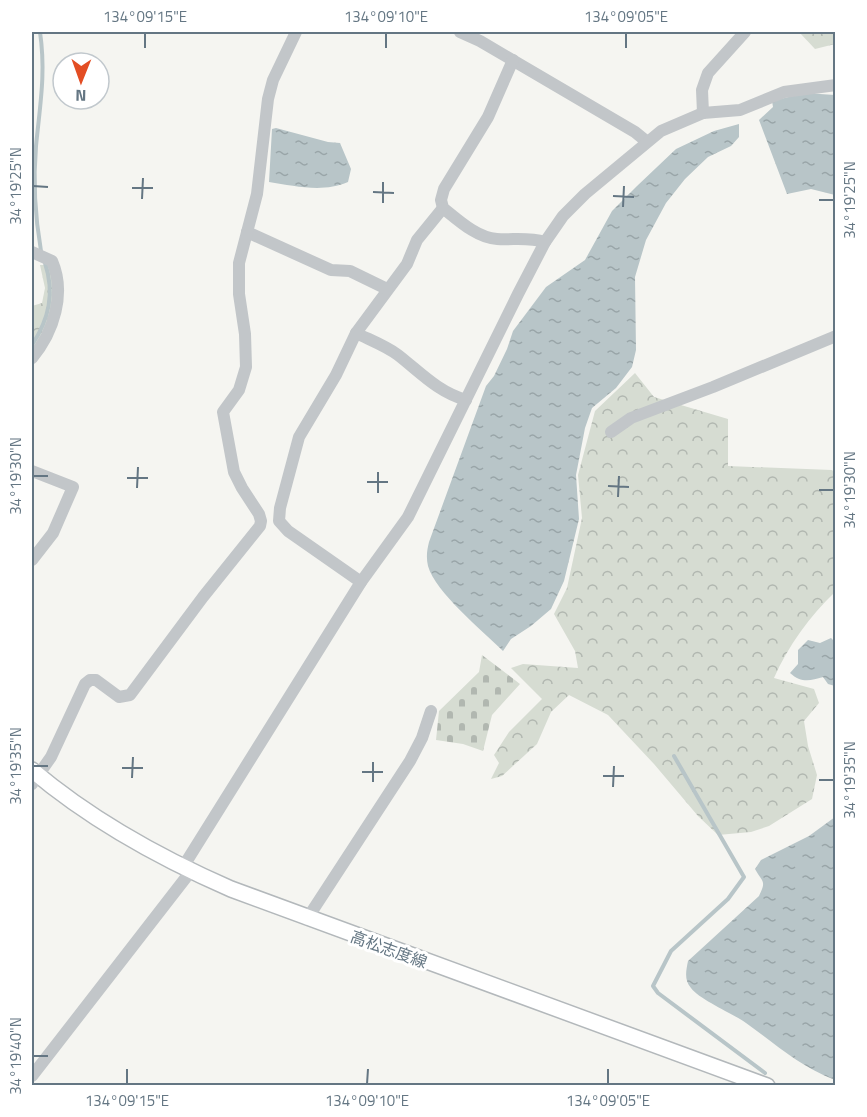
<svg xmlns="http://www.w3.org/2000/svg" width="867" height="1117" font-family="'Titillium Web','Noto Sans JP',sans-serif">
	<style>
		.forest { fill: url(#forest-crowns) }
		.cemetery { fill: url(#cemetery-stones) }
		.water { fill: url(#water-ripples) }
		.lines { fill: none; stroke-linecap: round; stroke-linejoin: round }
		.stream { stroke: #b8c5c8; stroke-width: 4 }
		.major-casing { stroke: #b3b8bb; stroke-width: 18 }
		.minor { stroke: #c2c6c9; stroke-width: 12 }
		.major { stroke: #fff; stroke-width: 15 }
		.ticks { fill: none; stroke: #647683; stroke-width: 2 }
		.labels { text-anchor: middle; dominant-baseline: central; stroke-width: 6; stroke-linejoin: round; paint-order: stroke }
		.street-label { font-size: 16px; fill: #647683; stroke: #fff }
		.neatline { fill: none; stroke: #647683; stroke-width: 2 }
		.ticks-label { font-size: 15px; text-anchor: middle; fill: #647683 }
	</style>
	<defs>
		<pattern id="forest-crowns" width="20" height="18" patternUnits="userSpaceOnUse" patternTransform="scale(1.5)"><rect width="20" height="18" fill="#d6dcd2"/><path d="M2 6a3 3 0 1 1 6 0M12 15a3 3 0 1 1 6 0" fill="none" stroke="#b1b7b0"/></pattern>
		<pattern id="cemetery-stones" width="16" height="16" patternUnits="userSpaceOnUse" patternTransform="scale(1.5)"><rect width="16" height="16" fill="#d6dcd2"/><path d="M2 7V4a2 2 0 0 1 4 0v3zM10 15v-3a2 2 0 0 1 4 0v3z" fill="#b1b7b0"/></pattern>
		<pattern id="water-ripples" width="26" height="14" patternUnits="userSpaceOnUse" patternTransform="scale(1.5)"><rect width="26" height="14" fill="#b8c5c8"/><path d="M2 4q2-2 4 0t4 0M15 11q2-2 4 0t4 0" fill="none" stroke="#99a5a8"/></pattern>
	</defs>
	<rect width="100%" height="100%" fill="#f5f5f1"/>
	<g class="forest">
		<polygon points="799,32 835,32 835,44 815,49"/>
		<path d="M40,265H49C61,302 48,320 32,353V306L42,303L45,288Z"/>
		<path d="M635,373L654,397L728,419V466L832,470L835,473V592C810,616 788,646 774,678L814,689L819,703L804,721L808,746L817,775L812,799L769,826L751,832L718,835L698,816L654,764L608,715L569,695L551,712L537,744L502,776L491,779L499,763L494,755L509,732L542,699L511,668L523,664L578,668L575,651L554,614L567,588L582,518L578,475L595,411Z"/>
	</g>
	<polygon class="cemetery" points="482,655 520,684 492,715 483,751 463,744 436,740 439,711 479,672"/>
	<g class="water">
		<polygon points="805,93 835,95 835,195 811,189 787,194 759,120 773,107 772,101"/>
		<path d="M739,124V137L731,146L708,157L685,179L666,203L646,240L635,277L636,350L632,367L616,388L592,408L585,428L576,475L579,519L564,581L551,609L531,626L511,639L503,651C483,631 435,592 428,566C426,557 427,550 429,542L486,386L494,376L507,349L513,331L546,287L585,260L612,211L637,186L676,149L714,131Z"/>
		<path d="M276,128L328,142L340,143L351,169L348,182C323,193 295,186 269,182L272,129Z"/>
		<path d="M831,638L835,642V686L828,684L823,677C810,681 801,683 790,673L798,664V650L808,640L820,643Z"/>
		<path d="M835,817V1080C799,1066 777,1045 746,1023C732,1013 700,1000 691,988C684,980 686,971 688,961L759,896C767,880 762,882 755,869L761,860L809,836Z"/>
	</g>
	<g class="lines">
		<g class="stream">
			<path d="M40,32C46,73 40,105 36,146C33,181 35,216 41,251"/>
			<path d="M32,345C49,319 55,293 45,263"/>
			<polyline points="674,756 744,877 728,899 671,951 653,986 658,993 765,1073"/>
		</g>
		<defs>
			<path id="major" d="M32,770C91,820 160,858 231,889L767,1086"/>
		</defs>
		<use href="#major" class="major-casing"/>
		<g class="minor">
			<polyline points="460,32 480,41 635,132 646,141"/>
			<path d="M513,60L488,117L444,189L441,200L443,208C458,220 477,238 497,239C514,240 528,237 545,242"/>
			<polyline points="703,113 702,90 708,73 745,32"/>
			<path d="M443,208L417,240L407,264L356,333C370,340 386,346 398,355C421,373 438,392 466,400"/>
			<polyline points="247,232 331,270 350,271 387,289"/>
			<path d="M32,252L52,261C66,293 54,332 32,358"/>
			<polyline points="356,333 336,375 299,437 280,508 279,521 288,531 361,582"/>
			<polyline points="611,432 631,418 713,387 836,336"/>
			<polyline points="32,471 73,487 53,533 32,560"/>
			<polyline points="32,784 51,757 85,684 90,680 96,680 119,697 130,695 203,597 260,526 261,521 259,514 242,488 234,472 223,412 239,390 246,367 245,334 239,294 239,263 257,194 268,99 273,80 296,32"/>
			<polyline points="183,867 361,582 408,517 518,294 545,242 563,216 585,194 661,131 703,113 740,110 784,92 836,85"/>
			<polyline points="307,919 410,761 422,738 431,711"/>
			<polyline points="32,1076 191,871"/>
		</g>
		<use href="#major" class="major"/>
	</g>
	<path class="ticks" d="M145,48V33M386,48V33M626,48V33M33,186L48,187M132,188H153M373,192L394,193M613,196L634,197M142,199L143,178M819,200H834M383,203V182M623,207L624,186M33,476H48M127,478H148M367,482H388M608,486L629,487M137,488L138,467M819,490H834M378,493V472M618,497L619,476M33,766H48M122,768H143M362,772H383M603,776H624M132,778L133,757M819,780H834M373,782V762M613,787L614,766M33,1056H48M127,1084V1069M367,1084L368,1069M608,1084V1069"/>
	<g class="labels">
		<g class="street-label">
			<text transform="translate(389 949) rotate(20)">高松志度線</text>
		</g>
	</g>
	<rect width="867" height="1117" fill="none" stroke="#ffffff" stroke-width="66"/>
	<g transform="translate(81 81) rotate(181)"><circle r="28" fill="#ffffff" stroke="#c1c8cd" stroke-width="1.5"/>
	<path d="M0-4.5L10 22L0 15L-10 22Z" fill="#e34d23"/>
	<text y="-9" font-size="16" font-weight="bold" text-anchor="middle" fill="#647683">N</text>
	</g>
	<rect x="33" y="33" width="801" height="1051" class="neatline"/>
	<g class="ticks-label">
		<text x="145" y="22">134°09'15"E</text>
		<text x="386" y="22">134°09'10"E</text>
		<text x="626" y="22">134°09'05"E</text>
		<text transform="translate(16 186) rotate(-90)" y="5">34°19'25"N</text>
		<text transform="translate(850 200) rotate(-90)" y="5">34°19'25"N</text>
		<text transform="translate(16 476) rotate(-90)" y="5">34°19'30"N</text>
		<text transform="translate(850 490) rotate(-90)" y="5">34°19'30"N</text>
		<text transform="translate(16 766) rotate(-90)" y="5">34°19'35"N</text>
		<text transform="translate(850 780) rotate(-90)" y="5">34°19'35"N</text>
		<text transform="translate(16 1056) rotate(-90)" y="5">34°19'40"N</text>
		<text x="127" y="1106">134°09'15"E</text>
		<text x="367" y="1106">134°09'10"E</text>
		<text x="608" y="1106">134°09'05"E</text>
	</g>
</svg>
